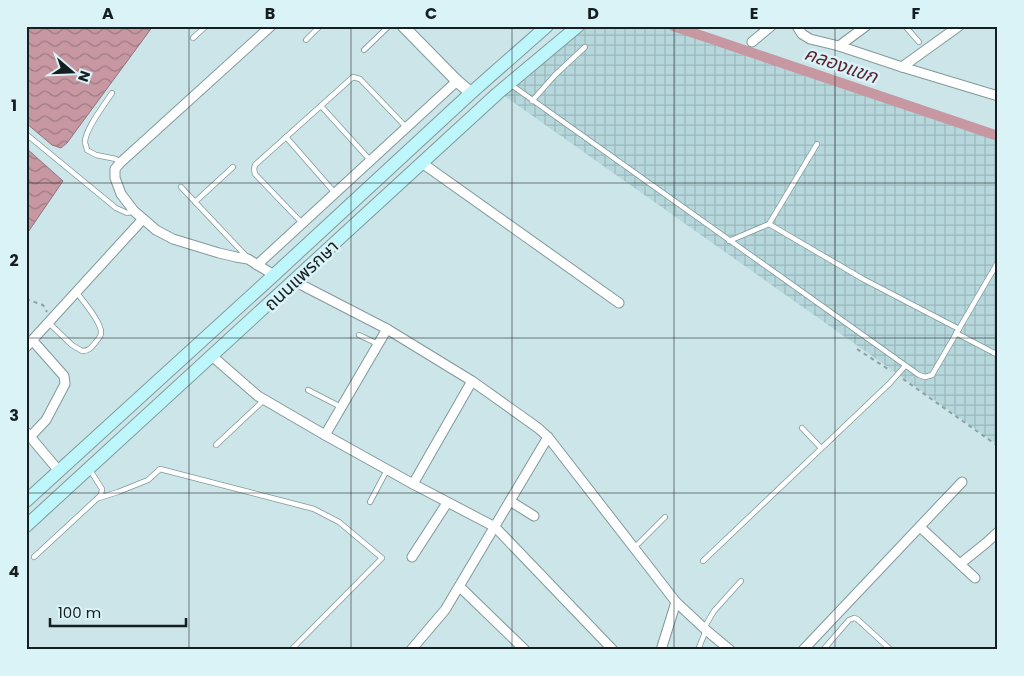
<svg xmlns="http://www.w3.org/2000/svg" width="1024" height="676" font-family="Poppins,'Noto Sans Thai',sans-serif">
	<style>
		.industrial { fill: url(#industrial-grid) }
		.water { fill: url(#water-waves); stroke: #92737b }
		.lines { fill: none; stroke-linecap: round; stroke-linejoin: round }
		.canal { stroke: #c797a2; stroke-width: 10 }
		.service-casing { stroke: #81999c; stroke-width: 6 }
		.minor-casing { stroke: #81999c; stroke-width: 11 }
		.tertiary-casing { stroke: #81999c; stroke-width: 13 }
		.secondary-casing { stroke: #81999c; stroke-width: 14 }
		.path { stroke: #8da0a3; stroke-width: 2; stroke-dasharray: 4 4; stroke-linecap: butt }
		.service { stroke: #fff; stroke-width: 4.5 }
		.minor { stroke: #fff; stroke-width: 9 }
		.tertiary { stroke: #fff; stroke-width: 11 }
		.secondary { stroke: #bdf6fb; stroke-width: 12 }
		.grid { fill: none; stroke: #151e20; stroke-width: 1; stroke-opacity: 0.55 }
		.labels { text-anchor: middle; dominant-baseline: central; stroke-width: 5; stroke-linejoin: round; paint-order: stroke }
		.street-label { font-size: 18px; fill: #151e20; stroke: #d9f3f6 }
		.water-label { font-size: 19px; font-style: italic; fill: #5e2335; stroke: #d9f3f6 }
		.neatline { fill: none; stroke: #151e20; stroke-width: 2 }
		.grid-label { font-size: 16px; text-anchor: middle; font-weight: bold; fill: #151e20 }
	</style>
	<defs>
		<pattern id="industrial-grid" width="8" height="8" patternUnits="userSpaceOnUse" patternTransform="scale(1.25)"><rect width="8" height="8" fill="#b6d8dc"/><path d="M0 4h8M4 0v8" fill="none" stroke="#9cb9bc"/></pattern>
		<pattern id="water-waves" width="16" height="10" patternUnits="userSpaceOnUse" patternTransform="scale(1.25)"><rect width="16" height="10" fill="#c797a2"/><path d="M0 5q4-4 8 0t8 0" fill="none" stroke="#a07b84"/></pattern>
	</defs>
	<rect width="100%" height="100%" fill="#cce5e8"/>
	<polygon class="industrial" points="585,26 662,26 998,137 998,445 503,95"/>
	<g class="water">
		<polygon points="26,26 153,26 67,143 61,148 52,145 26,123"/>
		<polygon points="26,148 63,181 26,235"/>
	</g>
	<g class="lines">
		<polyline class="canal" points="673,26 998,136"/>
		<defs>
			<g id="service">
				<polyline points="905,26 919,42"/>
				<polyline points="193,38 206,26"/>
				<polyline points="306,40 320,26"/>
				<polyline points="364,50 389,26"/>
				<polyline points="510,84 919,375 925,377 932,375 998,262"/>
				<path d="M112,93C105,104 85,129 85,142C85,144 87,148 87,150L96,155L116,159L120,163"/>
				<polyline points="532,101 555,75 585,47"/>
				<polyline points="321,106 370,160"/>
				<polyline points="26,134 116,208 127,213 134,211"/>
				<polyline points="286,137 335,193"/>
				<polyline points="181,187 248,258"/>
				<polyline points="195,202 233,167"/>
				<polyline points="302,223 255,174 254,169 255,165 353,77 360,79 406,127"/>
				<polyline points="769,224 863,279 959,329"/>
				<polyline points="729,241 769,224 817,144"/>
				<path d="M49,323L72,345L82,351C89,351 91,348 95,343C97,340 101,337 101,333C102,323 83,301 77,293"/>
				<polyline points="956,333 998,355"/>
				<polyline points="359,335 378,344"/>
				<polyline points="308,390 341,407"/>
				<polyline points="802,428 821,448"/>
				<polyline points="216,445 264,400"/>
				<polyline points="99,498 118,492 148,480 160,469 314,509 339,522 382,558 291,650"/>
				<polyline points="370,502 387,470"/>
				<polyline points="634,548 665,517"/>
				<polyline points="34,557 101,495 102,489 90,470"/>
				<polyline points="703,561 890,383 905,366"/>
				<polyline points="704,628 714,611 741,581"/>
				<polyline points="698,650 706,630"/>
				<polyline points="823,650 849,620 854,618 857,619 891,650"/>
			</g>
			<g id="minor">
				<polyline points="271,26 120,163 115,169 115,178 121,194 134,211 156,230 173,239 219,253 236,257 248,259 274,275"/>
				<polyline points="797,26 802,34 810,39 839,46 902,67 998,96"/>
				<polyline points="752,42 771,26"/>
				<polyline points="839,46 866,26"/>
				<polyline points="902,67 959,26"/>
				<polyline points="422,163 619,303"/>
				<polyline points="257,265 457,81"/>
				<polyline points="294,281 387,329 472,381 538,428 548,437 676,602 706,630 730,650"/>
				<polyline points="26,347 143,219"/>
				<polyline points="212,356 258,396 325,435 413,484 495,527 613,650"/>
				<polyline points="27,433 59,471"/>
				<polyline points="325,435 387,329"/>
				<polyline points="30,437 46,420 65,384 64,376 33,341"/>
				<polyline points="413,484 472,381"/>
				<polyline points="510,501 534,516"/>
				<polyline points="920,527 975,578"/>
				<polyline points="412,557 447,503"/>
				<polyline points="960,564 986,543 998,532"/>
				<polyline points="460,587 525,650"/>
				<polyline points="411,650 445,610 548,437"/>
				<polyline points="661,650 676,602"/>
				<polyline points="803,650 962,482"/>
			</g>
			<polyline id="tertiary" points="403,26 457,81 471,93"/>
			<g id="secondary">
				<polyline points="26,501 274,275 471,93 547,26"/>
				<polyline points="26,526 498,93 578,26"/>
			</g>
		</defs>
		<use href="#service" class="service-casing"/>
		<use href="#minor" class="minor-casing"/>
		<use href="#tertiary" class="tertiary-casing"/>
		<use href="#secondary" class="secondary-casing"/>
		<g class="path">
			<polyline points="26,299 43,305 47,312"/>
			<polyline points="857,349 891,371"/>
			<polyline points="903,379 998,446"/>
		</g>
		<use href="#service" class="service"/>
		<use href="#minor" class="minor"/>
		<use href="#tertiary" class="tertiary"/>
		<use href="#secondary" class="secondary"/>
	</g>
	<path class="grid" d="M189,26V650M351,26V650M512,26V650M674,26V650M835,26V650M26,183H998M26,338H998M26,493H998"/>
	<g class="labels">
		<g class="street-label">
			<text transform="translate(301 275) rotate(-43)">ถนนแพรกษา</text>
		</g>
		<g class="water-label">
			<text transform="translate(841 65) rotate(19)">คลองแขก</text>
		</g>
	</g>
	<rect width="1024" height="676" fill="none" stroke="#d9f3f6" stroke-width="55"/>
	<g transform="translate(72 72) rotate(109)" stroke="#d9f3f6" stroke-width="4" paint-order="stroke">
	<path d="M0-4L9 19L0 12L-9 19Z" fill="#151e20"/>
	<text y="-8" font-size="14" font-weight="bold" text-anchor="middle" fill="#151e20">N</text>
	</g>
	<path d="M50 618v8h136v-8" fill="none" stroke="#151e20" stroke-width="2.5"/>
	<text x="58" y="618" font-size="15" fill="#151e20" stroke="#d9f3f6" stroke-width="4" paint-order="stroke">100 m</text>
	<rect x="28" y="28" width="968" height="620" class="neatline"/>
	<g class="grid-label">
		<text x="108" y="19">A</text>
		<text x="270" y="19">B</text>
		<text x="431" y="19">C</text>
		<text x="593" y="19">D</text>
		<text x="754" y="19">E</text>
		<text x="916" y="19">F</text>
		<text x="14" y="111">1</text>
		<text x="14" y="266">2</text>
		<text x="14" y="421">3</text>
		<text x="14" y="577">4</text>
	</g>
</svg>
